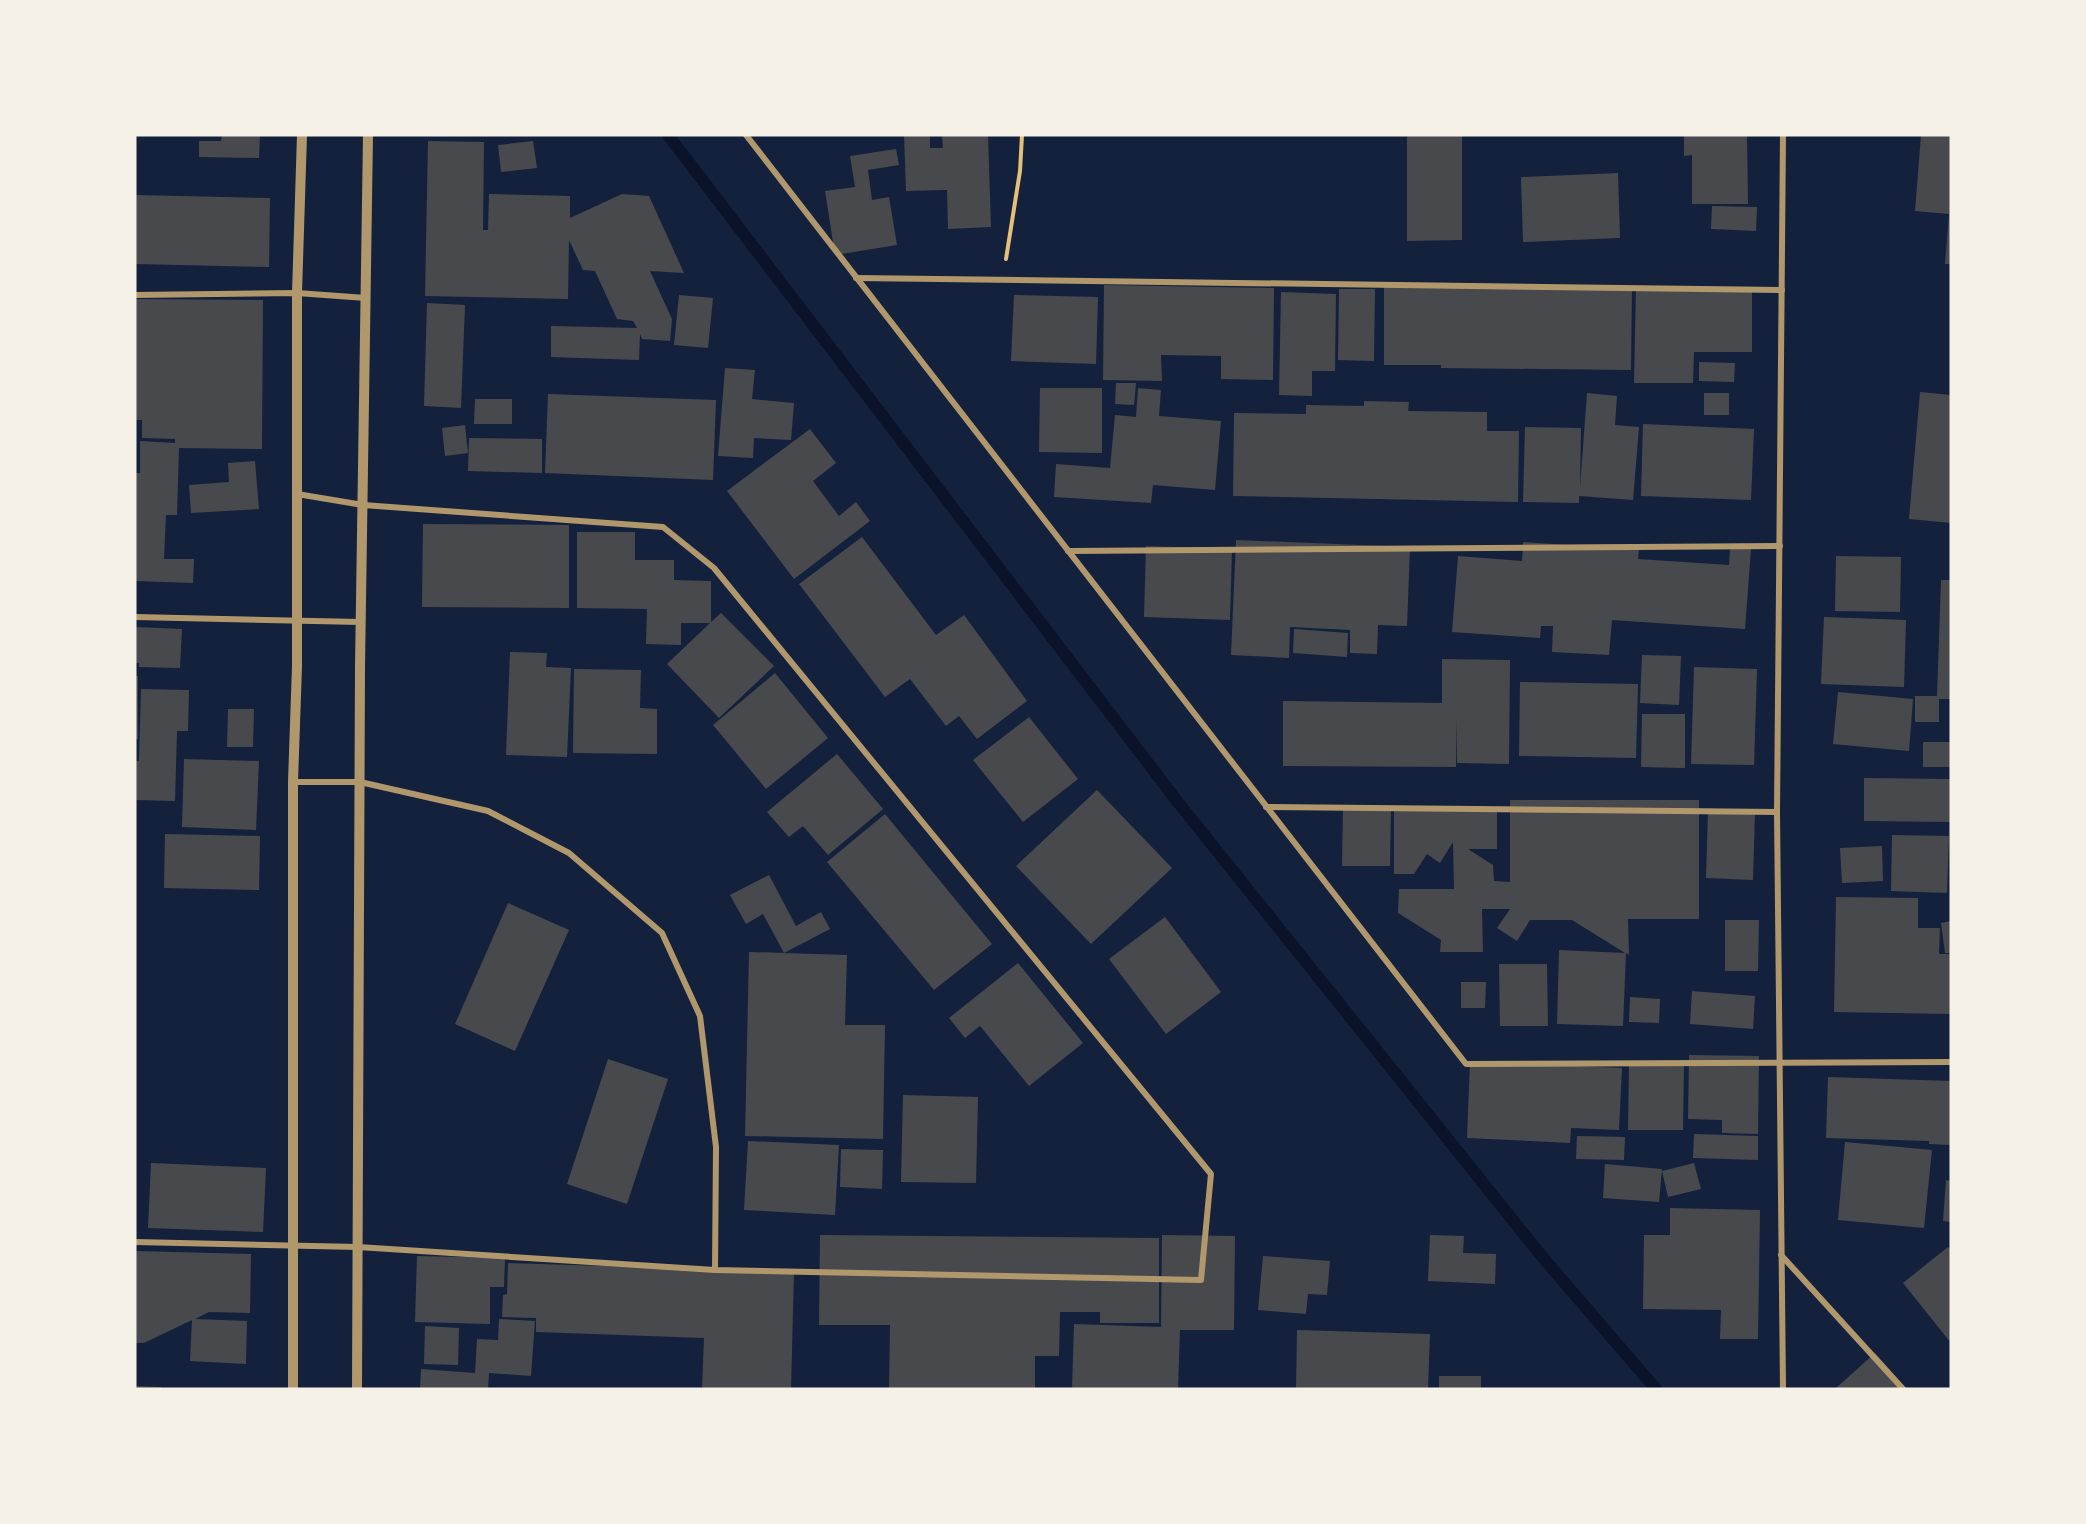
<svg xmlns="http://www.w3.org/2000/svg" width="2086" height="1524" font-family="'Source Serif 4',serif">
	<style>
		.lines { fill: none; stroke-linecap: round; stroke-linejoin: round }
		.stream { stroke: #0b132b; stroke-width: 12 }
		.building { fill: #48494c }
		.path { stroke: #e5c07b; stroke-width: 4 }
		.minor { stroke: #b1986c; stroke-width: 6 }
		.tertiary { stroke: #b1986c; stroke-width: 10 }
	</style>
	<rect width="100%" height="100%" fill="#14213d"/>
	<g class="lines">
		<polyline class="stream" points="668,135 1177,801 1544,1259 1656,1389"/>
	</g>
	<g class="building">
		<polygon points="222,135 260,135 259,158 199,157 199,141 221,141"/>
		<polygon points="904,135 930,135 930,148 943,148 942,135 988,135 991,227 948,229 947,190 906,191"/>
		<polygon points="1407,135 1462,135 1462,240 1407,241"/>
		<polygon points="1684,135 1747,135 1748,204 1692,204 1692,155 1684,156"/>
		<polygon points="1921,135 1951,135 1951,264 1945,264 1949,214 1915,211"/>
		<polygon points="428,141 484,142 483,230 488,230 489,194 570,196 570,218 622,194 649,196 684,273 650,271 672,319 670,341 642,339 640,334 639,360 551,357 551,326 637,328 633,321 617,319 595,271 583,270 569,240 568,299 425,296"/>
		<polygon points="533,141 537,168 501,172 498,145"/>
		<polygon points="896,149 899,165 868,170 872,200 889,197 897,245 835,255 825,191 855,187 850,156"/>
		<polygon points="1618,173 1620,238 1523,242 1521,177"/>
		<polygon points="135,195 270,198 269,267 135,264"/>
		<polygon points="1712,206 1757,207 1756,231 1711,229"/>
		<polygon points="1104,285 1274,288 1273,380 1221,379 1221,356 1161,355 1162,381 1103,380"/>
		<polygon points="1636,286 1752,291 1752,352 1694,352 1693,383 1634,383"/>
		<polygon points="1384,287 1632,289 1631,370 1441,368 1441,365 1384,365"/>
		<polygon points="1339,289 1375,289 1374,361 1338,360"/>
		<polygon points="1281,292 1336,294 1335,371 1312,371 1312,396 1279,395"/>
		<polygon points="679,295 713,298 708,348 674,345"/>
		<polygon points="1014,295 1098,297 1096,364 1011,361"/>
		<polygon points="135,299 263,300 262,449 179,448 177,515 166,515 164,559 194,559 193,583 135,581 135,473 140,473 140,441 175,443 175,439 142,438 142,420 135,420"/>
		<polygon points="427,303 465,305 461,408 424,406"/>
		<polygon points="1699,362 1735,363 1734,382 1699,381"/>
		<polygon points="725,368 755,370 752,399 794,403 791,440 754,438 753,458 718,456"/>
		<polygon points="1116,383 1136,383 1134,405 1115,404"/>
		<polygon points="1040,388 1102,388 1102,453 1039,452"/>
		<polygon points="1138,388 1161,390 1159,416 1221,421 1215,490 1153,485 1151,503 1054,497 1056,464 1110,468 1115,415 1136,417"/>
		<polygon points="1920,392 1951,395 1951,523 1909,519"/>
		<polygon points="1587,393 1617,396 1615,425 1639,427 1633,500 1579,496 1579,503 1523,502 1525,427 1581,428 1580,488"/>
		<rect x="1704" y="393" width="25" height="22"/>
		<polygon points="548,394 716,400 713,480 545,473"/>
		<polygon points="475,399 512,399 512,424 474,424"/>
		<polygon points="1364,401 1409,402 1408,411 1487,412 1487,431 1519,431 1518,502 1233,496 1234,413 1306,414 1306,405 1364,406"/>
		<polygon points="1643,424 1754,429 1751,500 1641,496"/>
		<polygon points="465,425 468,453 445,456 442,428"/>
		<polygon points="810,429 836,463 813,481 839,516 856,502 870,521 794,579 727,491"/>
		<polygon points="469,438 542,439 542,473 468,471"/>
		<polygon points="255,461 259,509 191,513 189,485 229,482 228,463"/>
		<polygon points="423,524 569,525 569,608 422,607"/>
		<polygon points="577,532 635,532 635,560 674,560 674,580 711,581 711,622 721,613 774,666 719,718 667,664 710,623 681,623 681,645 646,644 647,609 577,608"/>
		<polygon points="862,537 936,635 964,615 1027,701 977,739 959,716 946,726 910,679 885,697 799,584"/>
		<polygon points="1236,540 1410,547 1407,626 1378,625 1377,654 1350,653 1350,630 1290,627 1289,658 1231,655"/>
		<polygon points="1523,542 1639,550 1638,559 1729,565 1730,548 1751,549 1745,629 1612,620 1609,655 1552,652 1553,626 1541,626 1540,638 1452,632 1458,556 1522,561"/>
		<polygon points="1146,546 1232,549 1230,620 1144,617"/>
		<polygon points="1836,556 1901,557 1900,612 1835,611"/>
		<polygon points="1941,580 1951,580 1951,699 1939,699 1939,722 1915,722 1915,696 1937,696"/>
		<polygon points="1824,617 1906,620 1904,687 1821,684"/>
		<polygon points="135,627 182,629 180,668 139,667 139,663 135,663"/>
		<polygon points="1294,629 1348,633 1347,657 1293,653"/>
		<polygon points="510,652 547,653 546,667 571,668 567,757 506,755"/>
		<polygon points="1642,655 1681,656 1679,705 1640,703"/>
		<polygon points="1442,659 1510,660 1509,764 1457,763 1456,717 1456,767 1283,766 1283,701 1442,703"/>
		<polygon points="1694,667 1757,669 1754,765 1691,764"/>
		<polygon points="574,669 641,670 640,708 657,709 657,754 573,753"/>
		<polygon points="775,673 828,738 766,789 713,725"/>
		<rect x="135" y="676" width="3" height="63"/>
		<polygon points="1520,682 1638,684 1636,758 1519,756"/>
		<polygon points="141,689 189,690 188,731 177,731 175,801 135,800 135,761 139,761"/>
		<polygon points="1838,692 1913,699 1909,751 1833,744"/>
		<polygon points="228,709 254,709 253,747 227,747"/>
		<polygon points="1642,714 1685,714 1685,768 1641,767"/>
		<polygon points="1029,717 1078,779 1023,822 973,760"/>
		<rect x="1923" y="742" width="28" height="25"/>
		<polygon points="837,754 883,809 828,855 803,826 789,837 767,812"/>
		<polygon points="184,759 259,761 256,830 182,827"/>
		<polygon points="1864,778 1951,779 1951,822 1864,821"/>
		<polygon points="1097,790 1172,868 1091,944 1016,866"/>
		<polygon points="1510,800 1699,800 1699,919 1628,919 1629,955 1626,953 1623,1026 1557,1024 1559,950 1625,953 1572,920 1530,920 1517,941 1497,928 1510,909 1482,909 1483,952 1440,952 1441,940 1398,913 1399,889 1454,889 1453,842 1440,863 1427,854 1414,874 1394,874 1394,807 1497,807 1497,849 1468,849 1493,865 1494,881 1510,882"/>
		<polygon points="1343,807 1391,808 1390,866 1342,866"/>
		<polygon points="1708,810 1755,812 1753,880 1706,878"/>
		<polygon points="885,814 992,944 934,990 827,862"/>
		<polygon points="165,834 260,836 259,890 164,888"/>
		<polygon points="1892,835 1949,836 1947,893 1891,891"/>
		<polygon points="1882,846 1883,881 1842,883 1840,848"/>
		<polygon points="769,875 796,926 821,912 830,929 784,953 847,955 845,1025 885,1025 883,1139 745,1136 749,952 784,953 763,914 746,924 730,895"/>
		<polygon points="1836,897 1918,898 1918,928 1940,928 1939,954 1951,954 1951,1014 1834,1012"/>
		<polygon points="508,903 569,930 515,1051 455,1024"/>
		<polygon points="1165,917 1221,992 1166,1034 1109,959"/>
		<polygon points="1725,920 1759,920 1758,971 1725,971"/>
		<polygon points="1951,921 1951,953 1945,953 1941,923"/>
		<polygon points="1018,963 1083,1043 1029,1086 980,1026 965,1038 949,1018"/>
		<polygon points="1499,964 1547,964 1548,1026 1500,1026"/>
		<polygon points="1461,982 1486,982 1485,1008 1461,1008"/>
		<polygon points="1692,991 1755,996 1753,1029 1690,1024"/>
		<polygon points="1630,997 1660,999 1659,1023 1629,1022"/>
		<polygon points="1689,1055 1759,1056 1758,1134 1722,1133 1722,1120 1688,1119"/>
		<polygon points="608,1059 668,1079 627,1204 567,1184"/>
		<polygon points="1470,1061 1622,1068 1619,1130 1571,1128 1570,1143 1467,1138"/>
		<polygon points="1629,1063 1684,1063 1683,1130 1628,1130"/>
		<polygon points="1828,1077 1951,1081 1951,1145 1929,1144 1929,1141 1826,1138"/>
		<polygon points="903,1095 978,1097 976,1183 901,1182"/>
		<polygon points="1694,1134 1758,1136 1758,1160 1693,1158"/>
		<polygon points="1577,1136 1625,1137 1624,1160 1576,1159"/>
		<polygon points="748,1141 839,1145 835,1215 744,1210"/>
		<polygon points="1845,1142 1932,1150 1924,1228 1838,1220"/>
		<polygon points="841,1149 883,1150 882,1189 840,1187"/>
		<polygon points="151,1163 266,1168 263,1232 148,1228"/>
		<polygon points="1694,1163 1701,1189 1668,1197 1662,1171"/>
		<polygon points="1605,1164 1662,1169 1659,1202 1603,1198"/>
		<polygon points="1946,1180 1951,1181 1951,1222 1943,1221"/>
		<polygon points="1670,1208 1760,1210 1758,1339 1720,1339 1721,1310 1643,1309 1644,1235 1670,1235"/>
		<polygon points="820,1235 1159,1238 1159,1323 1100,1323 1100,1312 1060,1312 1059,1356 1035,1356 1035,1389 889,1389 890,1325 819,1325"/>
		<polygon points="1162,1235 1235,1236 1234,1330 1180,1330 1178,1389 1072,1389 1074,1324 1161,1327"/>
		<polygon points="1430,1235 1464,1236 1463,1253 1496,1254 1495,1284 1428,1281"/>
		<polygon points="1948,1247 1951,1250 1951,1343 1903,1283"/>
		<polygon points="135,1251 251,1254 250,1313 209,1312 195,1319 247,1321 246,1364 190,1361 192,1320 144,1343 135,1343"/>
		<polygon points="417,1256 505,1258 504,1287 490,1287 490,1324 415,1322"/>
		<polygon points="1263,1256 1330,1261 1327,1295 1308,1294 1306,1314 1258,1310"/>
		<polygon points="508,1263 794,1272 791,1389 702,1389 704,1338 536,1332 536,1318 502,1317 503,1295 507,1294"/>
		<polygon points="499,1319 535,1321 531,1376 489,1373 488,1389 420,1389 421,1369 475,1373 477,1339 498,1340"/>
		<polygon points="425,1326 459,1328 458,1365 424,1364"/>
		<polygon points="1297,1330 1430,1334 1428,1389 1296,1389"/>
		<polygon points="1875,1353 1907,1389 1835,1389"/>
		<rect x="1439" y="1376" width="42" height="13"/>
		<polygon points="135,1386 161,1387 161,1389 135,1389"/>
	</g>
	<g class="lines">
		<polyline class="path" points="1006,259 1020,171 1022,135"/>
		<g class="minor">
			<polyline points="746,135 1466,1064 1951,1062"/>
			<polyline points="856,278 1782,290"/>
			<polyline points="135,295 297,293 366,298"/>
			<polyline points="1068,551 1780,546"/>
			<polyline points="135,617 361,622"/>
			<polyline points="293,782 360,782 488,811 569,853 662,933 700,1016 716,1147 715,1270"/>
			<polyline points="1266,807 1777,812"/>
			<polyline points="135,1242 358,1247 715,1270 1201,1280 1211,1174 714,568 663,527 363,505 297,494"/>
			<polyline points="1781,1255 1903,1389"/>
			<polyline points="1783,1389 1777,812 1783,135"/>
		</g>
		<g class="tertiary">
			<polyline points="293,1389 293,782 297,666 297,293 302,135"/>
			<polyline points="357,1389 360,667 368,135"/>
		</g>
	</g>
	<rect width="2086" height="1524" fill="none" stroke="#f6f1e7" stroke-width="273"/>
</svg>
